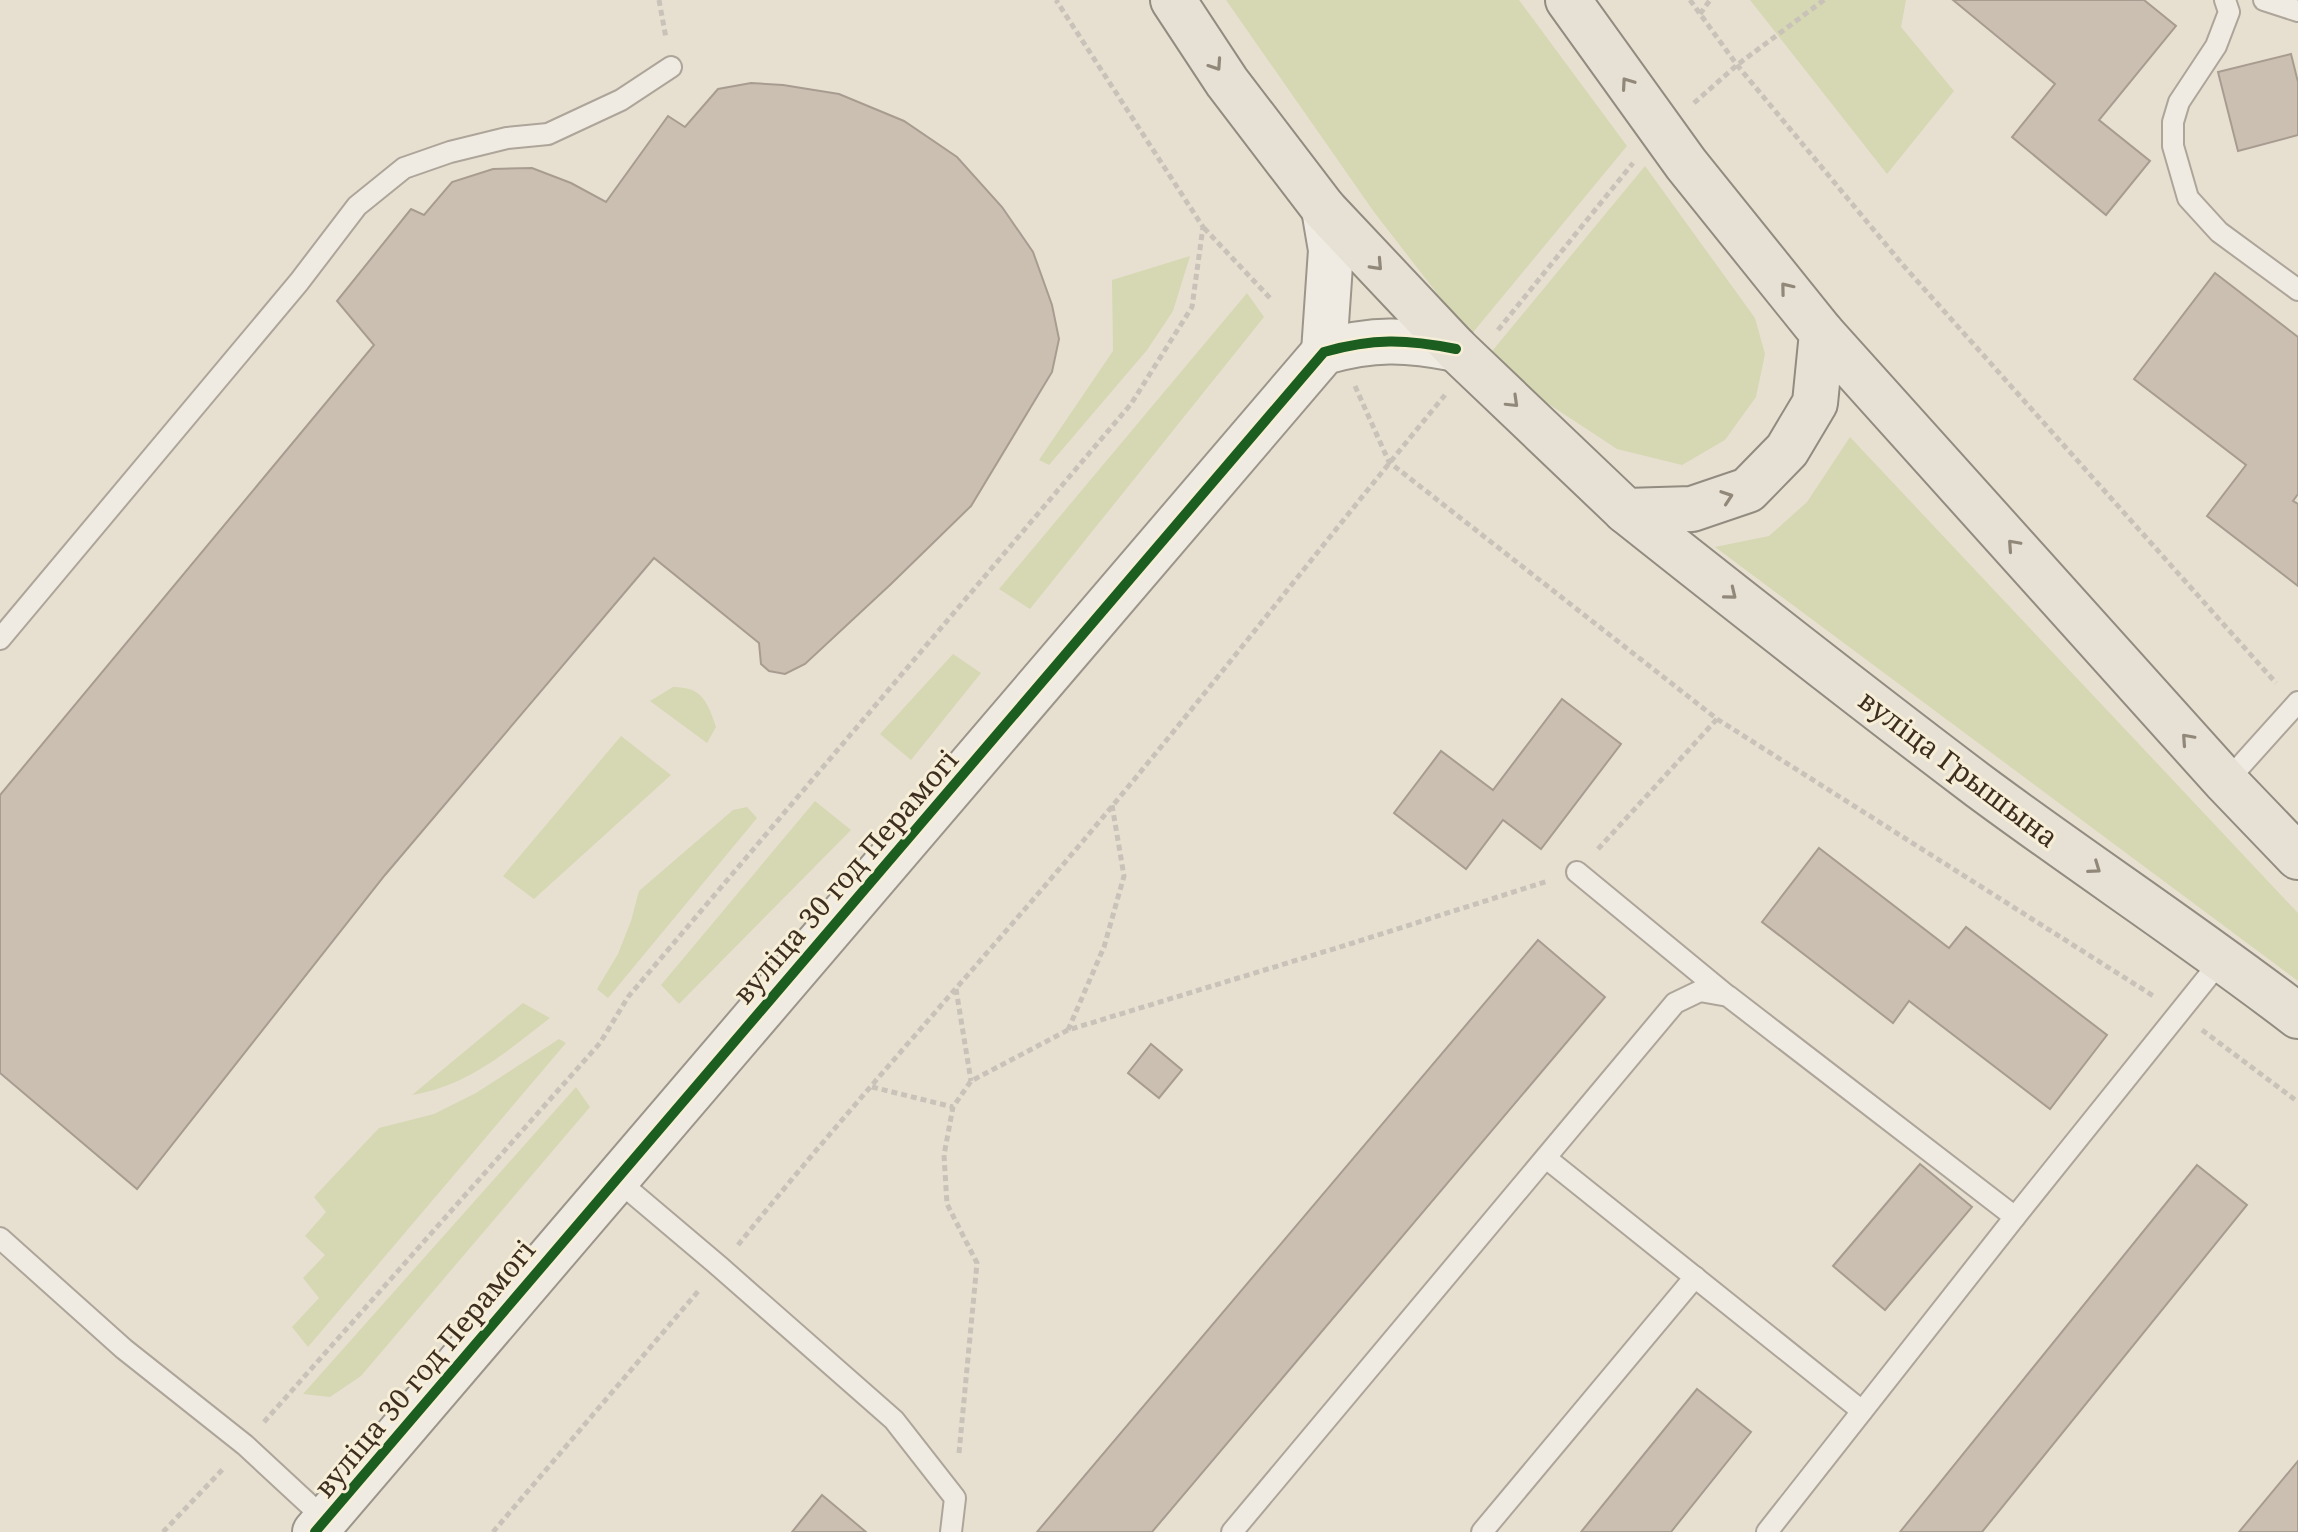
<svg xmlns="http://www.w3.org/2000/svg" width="2298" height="1532" font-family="'Noto Serif',serif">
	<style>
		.green { fill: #d6d7b3 }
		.building { fill: #cbbfb2; stroke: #a89c90; stroke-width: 2 }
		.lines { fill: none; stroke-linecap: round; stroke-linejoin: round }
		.lane-casing { stroke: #ada599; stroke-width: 24 }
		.secondary-casing { stroke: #9c958a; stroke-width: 48 }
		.primary-casing { stroke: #928b80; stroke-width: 48 }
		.path { stroke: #c8c2b9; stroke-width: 5; stroke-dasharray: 6 4; stroke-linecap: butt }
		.lane { stroke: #efebe3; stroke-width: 20 }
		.secondary { stroke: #efebe3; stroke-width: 44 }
		.primary { stroke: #e6e1d4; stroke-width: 44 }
		.cycleway-casing { stroke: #f7eed8; stroke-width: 15 }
		.cycleway { stroke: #1b5e20; stroke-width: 10 }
		.oneway { stroke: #92887a }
		.labels { text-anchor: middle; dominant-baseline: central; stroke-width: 6; stroke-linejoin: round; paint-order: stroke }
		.street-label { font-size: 28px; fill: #3d2e20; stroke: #f7eed8 }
	</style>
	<rect width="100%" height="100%" fill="#e7e0d1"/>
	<g class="green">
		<polygon points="1226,0 1519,0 1627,146 1470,336 1374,212"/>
		<polygon points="1750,0 1906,0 1901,27 1954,91 1887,174"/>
		<polygon points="1645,166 1755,318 1765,354 1756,397 1725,440 1682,465 1617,449 1547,403 1488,356"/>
		<polygon points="1190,256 1173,311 1147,350 1049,465 1039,460 1113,351 1112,280"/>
		<polygon points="1247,293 1264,317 1030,609 999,589"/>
		<polygon points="1850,437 2298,913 2298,981 1715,547 1769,536 1807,502"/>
		<polygon points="953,654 981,673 911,760 880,734"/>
		<path d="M673,687C702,687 707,701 716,727L707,743L650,701Z"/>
		<polygon points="621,736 671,775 534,899 503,876"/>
		<polygon points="815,801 851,830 679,1004 661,985"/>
		<polygon points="747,807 757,818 608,998 597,989 618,954 631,921 639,891 733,810"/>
		<path d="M523,1003L550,1018C506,1052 469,1085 412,1095Z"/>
		<polygon points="559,1039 566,1043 308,1347 292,1327 319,1298 303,1278 325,1255 305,1236 326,1212 314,1197 379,1128 434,1114 476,1093"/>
		<polygon points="576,1087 590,1107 361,1376 330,1397 303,1394"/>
	</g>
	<g class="building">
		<polygon points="1953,0 2144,0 2176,26 2099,120 2150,161 2106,215 2012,137 2055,84"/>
		<polygon points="2291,54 2298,82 2298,135 2238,151 2218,72"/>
		<polygon points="751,83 783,85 839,94 904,121 957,157 1002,207 1033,252 1052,305 1059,339 1052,372 971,506 891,584 805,664 785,674 769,671 761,664 759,643 654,558 385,875 137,1189 0,1073 0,795 374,345 337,301 411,209 424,215 452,182 493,169 532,168 571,183 606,202 668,116 685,127 718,89"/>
		<polygon points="2215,273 2298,337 2298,494 2293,501 2298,504 2298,586 2207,516 2246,465 2134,379"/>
		<polygon points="1562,699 1621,744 1541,849 1503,820 1466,869 1394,813 1441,751 1493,790"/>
		<polygon points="1819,848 1949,948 1966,927 2107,1035 2050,1109 1909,1001 1893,1023 1762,922"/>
		<polygon points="1538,940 1605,997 1152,1532 1037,1532"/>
		<polygon points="1151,1044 1182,1070 1159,1098 1128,1073"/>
		<polygon points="1920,1164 1972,1207 1885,1310 1833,1266"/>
		<polygon points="2197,1165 2247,1205 1982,1532 1900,1532"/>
		<polygon points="1697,1389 1751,1432 1671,1532 1581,1532"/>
		<polygon points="2298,1461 2298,1532 2239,1532"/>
		<polygon points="822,1495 866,1532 792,1532"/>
	</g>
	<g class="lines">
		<defs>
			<g id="lane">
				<polyline points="2225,0 2229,12 2216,46 2179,102 2173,122 2173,146 2188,198 2219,232 2298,290"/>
				<polyline points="2264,0 2298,11"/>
				<polyline points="0,639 299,282 357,206 404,168 450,152 507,138 548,134 621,100 671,67"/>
				<polyline points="2226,782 2298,702"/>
				<polyline points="1577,872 1725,994"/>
				<polyline points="1546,1158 1862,1411"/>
				<polyline points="616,1179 720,1267 894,1420 955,1498 951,1532"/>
				<polyline points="0,1238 124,1349 245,1445 326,1520"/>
				<polyline points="1232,1532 1675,1003 1700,991 1728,996 2015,1217"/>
				<polyline points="1482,1532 1695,1277"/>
				<polyline points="1767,1532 2015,1217 2223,958"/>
			</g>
			<g id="secondary">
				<polyline points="1324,209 1331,250 1324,352"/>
				<path d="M315,1532L1324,352C1373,338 1406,339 1456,349"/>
			</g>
			<g id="primary">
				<polyline points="1173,0 1227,82 1324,209 1456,349 1626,511 1692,509 1748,490 1787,450 1815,403 1822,333 1686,164 1568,0"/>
				<polyline points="1822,333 2226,782 2298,857"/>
				<path d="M1626,511C1743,604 1860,696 1979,786C2084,864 2194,936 2298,1016"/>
			</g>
		</defs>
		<use href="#lane" class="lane-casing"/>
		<use href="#secondary" class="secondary-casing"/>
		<use href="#primary" class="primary-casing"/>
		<g class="path">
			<polyline points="659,0 666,38"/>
			<polyline points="1690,0 1737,65 1902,264 2276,683"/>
			<polyline points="1700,14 1710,0"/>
			<polyline points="1694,103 1737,65 1824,0"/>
			<polyline points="1204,228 1270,298"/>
			<polyline points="1498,330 1633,163"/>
			<polyline points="1355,386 1389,462 1717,719 2155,997"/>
			<polyline points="1598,849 1717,719"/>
			<polyline points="956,989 971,1081"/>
			<polyline points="1068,1030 1104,947 1124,876 1112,805"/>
			<polyline points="2202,1030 2298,1102"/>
			<polyline points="872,1087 953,1107"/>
			<path d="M738,1245C849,1107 969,976 1083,841C1206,695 1323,543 1445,395"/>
			<polyline points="264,1422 600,1043 628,997 1131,404 1192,307 1203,227 1056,0"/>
			<polyline points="959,1453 977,1263 947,1204 944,1155 953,1107 971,1081 1068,1030 1353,943 1548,881"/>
			<polyline points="163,1532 223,1469"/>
			<polyline points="493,1532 700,1289"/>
		</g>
		<use href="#lane" class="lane"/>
		<use href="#secondary" class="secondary"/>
		<use href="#primary" class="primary"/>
		<defs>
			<path id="cycleway" d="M315,1532L1324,352C1373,338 1406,339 1456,349"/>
		</defs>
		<use href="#cycleway" class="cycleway-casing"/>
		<use href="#cycleway" class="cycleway"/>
	</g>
	<defs><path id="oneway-chevron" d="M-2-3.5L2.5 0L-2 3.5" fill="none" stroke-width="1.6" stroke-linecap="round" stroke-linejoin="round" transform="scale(2)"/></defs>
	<g class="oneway">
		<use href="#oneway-chevron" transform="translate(1216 65) rotate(56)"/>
		<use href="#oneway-chevron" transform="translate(1627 83) rotate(-125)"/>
		<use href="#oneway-chevron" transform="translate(1377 265) rotate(47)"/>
		<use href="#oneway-chevron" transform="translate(1786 288) rotate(-129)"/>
		<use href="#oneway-chevron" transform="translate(1513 402) rotate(44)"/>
		<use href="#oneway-chevron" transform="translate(1727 497) rotate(-19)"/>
		<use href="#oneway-chevron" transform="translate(2013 545) rotate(-132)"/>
		<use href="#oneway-chevron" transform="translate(1731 594) rotate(39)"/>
		<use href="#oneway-chevron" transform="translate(2187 739) rotate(-132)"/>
		<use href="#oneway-chevron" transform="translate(2095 868) rotate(35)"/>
	</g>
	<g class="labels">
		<g class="street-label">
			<text transform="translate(1959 768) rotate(37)">вуліца Грышына</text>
			<text transform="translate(845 876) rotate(-49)">вуліца 30 год Перамогі</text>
			<text transform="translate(424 1368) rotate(-50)">вуліца 30 год Перамогі</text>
		</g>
	</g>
</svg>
